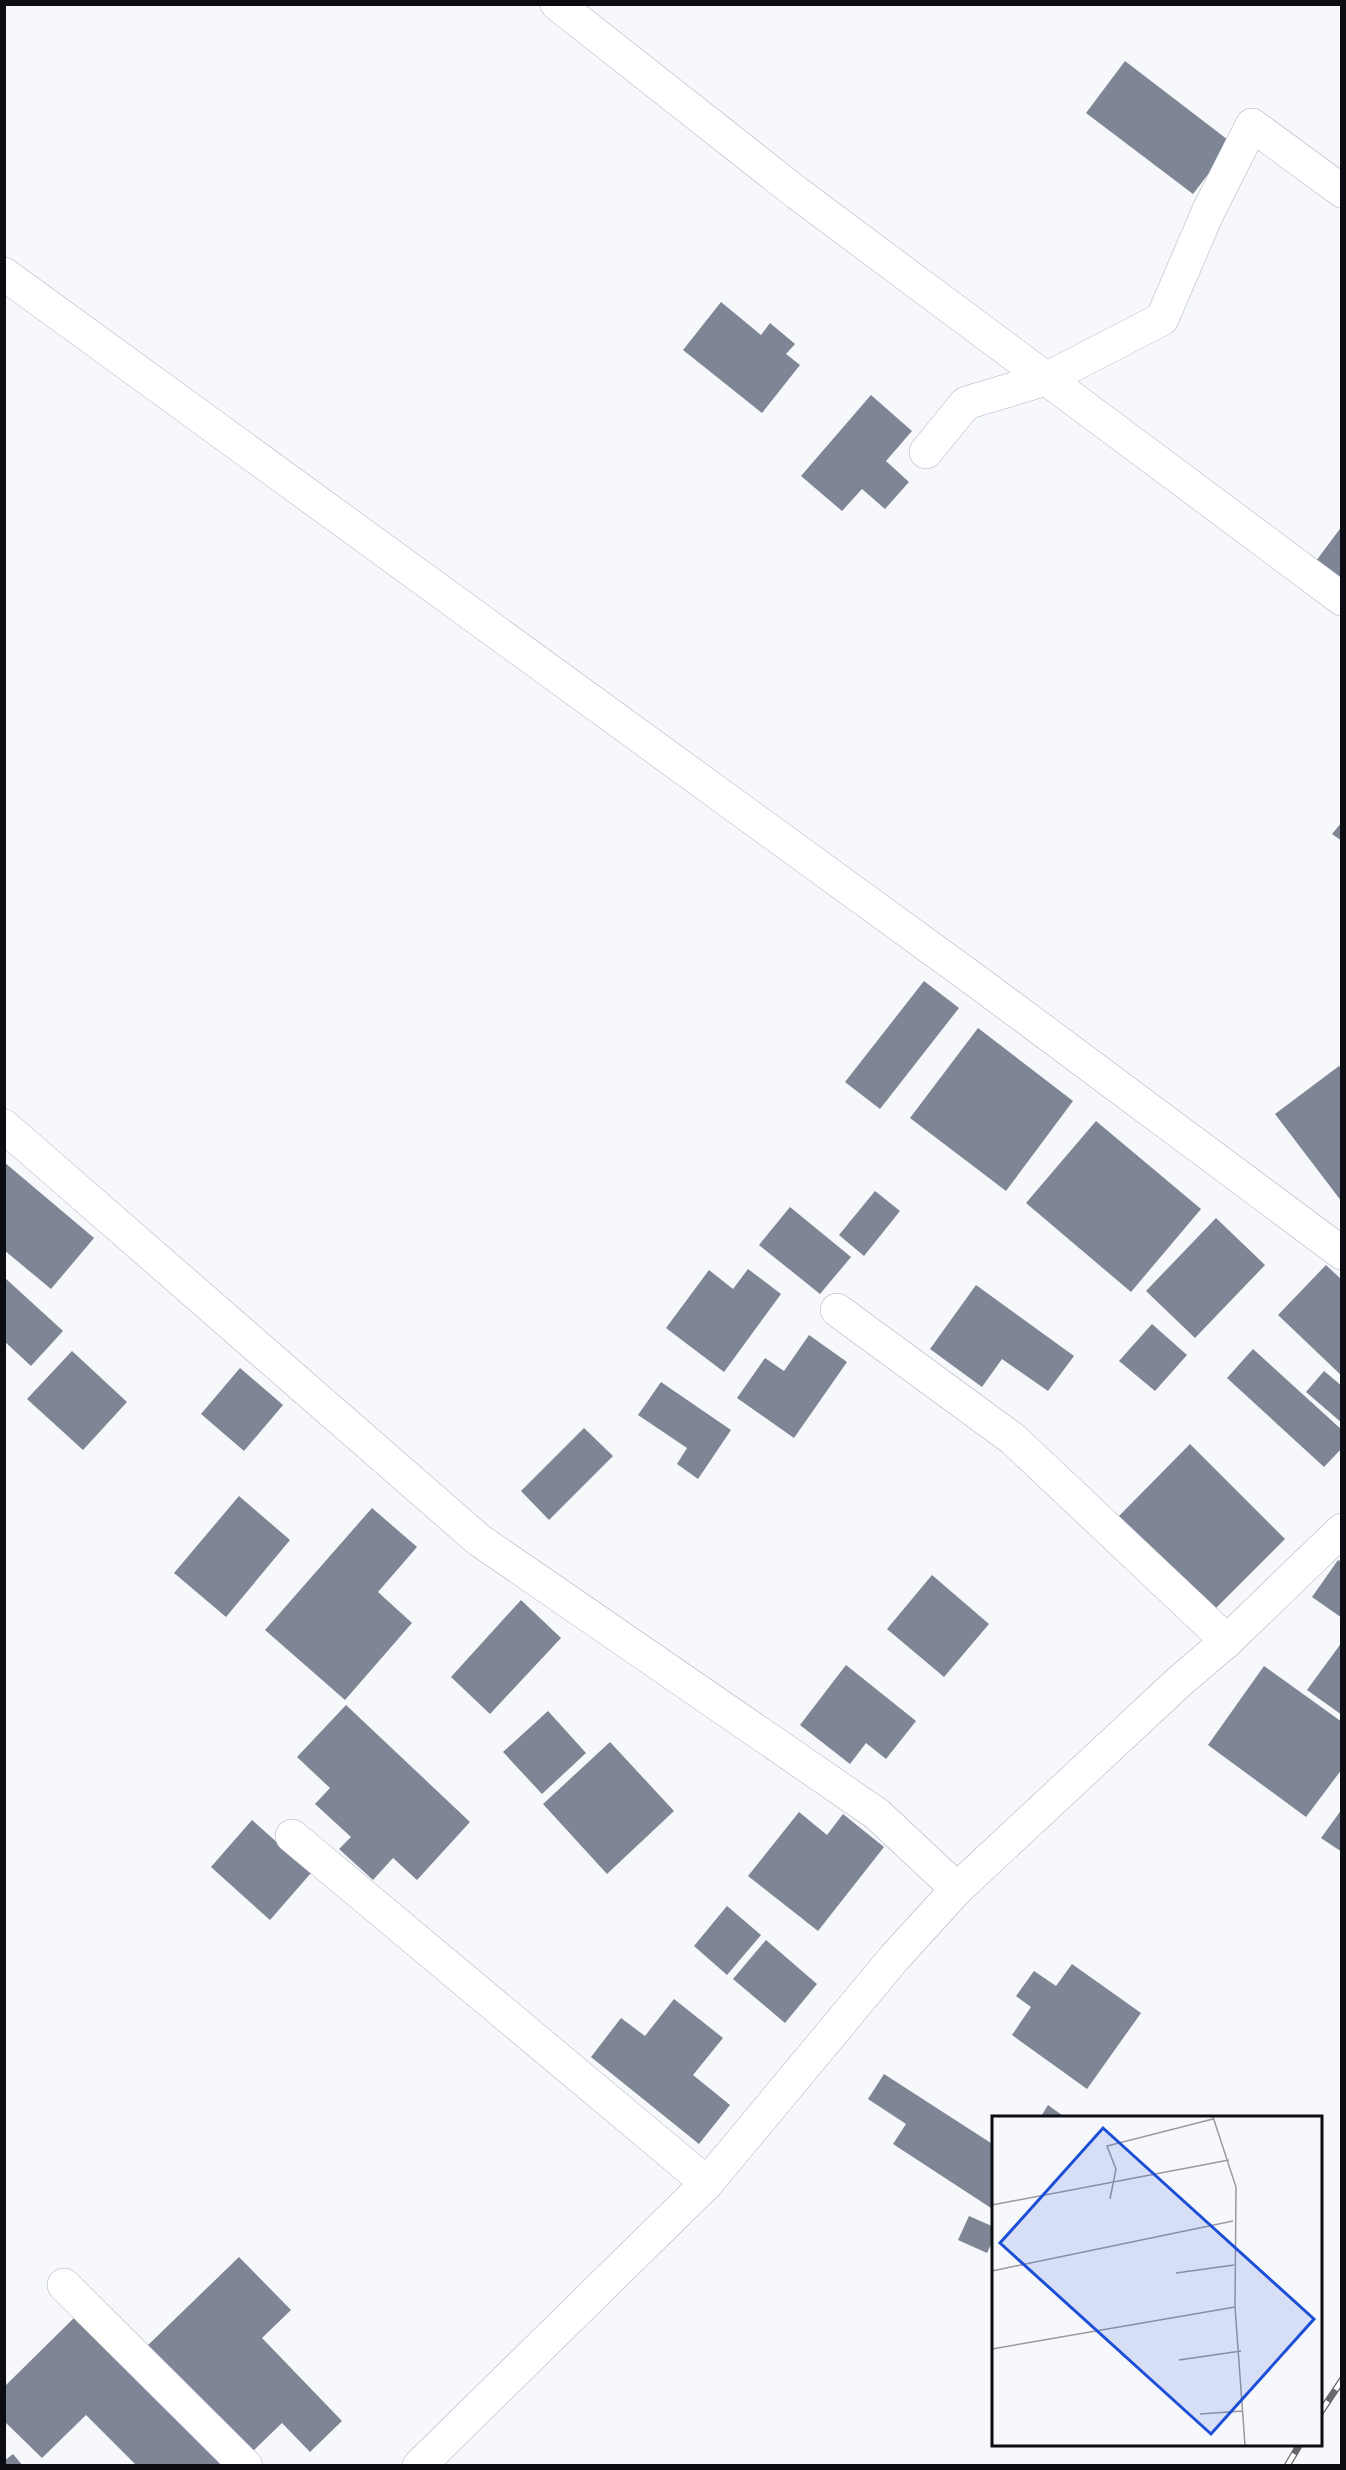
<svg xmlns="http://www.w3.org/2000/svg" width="1346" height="2470" font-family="Jost,sans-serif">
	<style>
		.building { fill: #7e8594 }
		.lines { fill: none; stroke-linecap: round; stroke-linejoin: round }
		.minor-casing { stroke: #abb2c2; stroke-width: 34 }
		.minor { stroke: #fff; stroke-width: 33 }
		.rail-casing { stroke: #66686d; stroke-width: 7 }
		.rail { stroke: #fff; stroke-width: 4.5; stroke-dasharray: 14; stroke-linecap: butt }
		.inset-road { fill: none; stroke: #999a9f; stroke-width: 1.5 }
		.view { fill: #1d4ed8; fill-opacity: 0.15; stroke: #1d4ed8; stroke-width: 3 }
		.inset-edge { fill: none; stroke: #0b0d13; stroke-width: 3 }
	</style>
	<rect width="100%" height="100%" fill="#f7f8fc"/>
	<g class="building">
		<polygon points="1125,61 1232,143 1193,194 1086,113"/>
		<polygon points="721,302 761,335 770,323 795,344 786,354 800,365 762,413 683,350"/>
		<polygon points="871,395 912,431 886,461 909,482 885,509 862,489 842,511 801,476"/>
		<polygon points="1342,526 1342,579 1316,561"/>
		<polygon points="1342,822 1342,841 1332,834"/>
		<polygon points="924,981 959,1008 880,1109 845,1082"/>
		<polygon points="978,1028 1073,1101 1006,1191 910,1118"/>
		<polygon points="1339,1066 1342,1070 1342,1202 1275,1114"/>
		<polygon points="1096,1121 1201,1209 1131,1292 1026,1203"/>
		<polygon points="4,1162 94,1238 51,1289 4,1250"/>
		<polygon points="875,1191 900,1211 864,1256 839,1235"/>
		<polygon points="790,1207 851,1257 820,1294 759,1245"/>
		<polygon points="1216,1218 1265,1265 1195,1338 1146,1291"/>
		<polygon points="1326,1265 1342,1280 1342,1376 1278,1315"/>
		<polygon points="748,1269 781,1294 724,1372 666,1328 709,1270 733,1289"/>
		<polygon points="4,1277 63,1331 31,1366 4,1341"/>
		<polygon points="976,1285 1074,1356 1048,1391 1002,1359 982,1387 930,1349"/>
		<polygon points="1152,1324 1187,1355 1155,1391 1119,1361"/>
		<polygon points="809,1335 847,1362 794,1438 737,1398 765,1358 784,1371"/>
		<polygon points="1253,1349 1342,1430 1342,1448 1324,1467 1227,1378"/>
		<polygon points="72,1351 127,1402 83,1450 27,1399"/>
		<polygon points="240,1368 283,1405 244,1451 201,1414"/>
		<polygon points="1324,1371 1342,1386 1342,1423 1306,1392"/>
		<polygon points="661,1382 731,1430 698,1479 677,1464 687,1448 638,1415"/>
		<polygon points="584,1428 613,1456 549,1520 521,1491"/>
		<polygon points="1190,1444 1285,1539 1214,1610 1119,1516"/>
		<polygon points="239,1496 290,1540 226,1617 174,1573"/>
		<polygon points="372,1508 417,1547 378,1592 412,1623 345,1700 265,1630"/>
		<polygon points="1338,1560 1342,1562 1342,1618 1312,1597"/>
		<polygon points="932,1575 989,1624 944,1677 887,1629"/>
		<polygon points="521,1600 561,1638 490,1714 451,1677"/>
		<polygon points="1342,1642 1342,1715 1307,1690"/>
		<polygon points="846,1665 916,1721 886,1759 866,1743 850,1764 800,1725"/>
		<polygon points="1264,1666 1342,1722 1342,1769 1306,1817 1208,1745"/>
		<polygon points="346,1705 470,1822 417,1880 393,1858 373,1880 339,1849 351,1837 315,1804 330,1788 297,1757"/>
		<polygon points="548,1711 586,1753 542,1794 503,1752"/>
		<polygon points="610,1742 674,1811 607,1874 543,1804"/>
		<polygon points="1342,1809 1342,1852 1321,1838"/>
		<polygon points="799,1812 827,1835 843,1814 884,1847 818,1931 748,1876"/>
		<polygon points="252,1820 311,1873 270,1920 211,1867"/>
		<polygon points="727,1906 761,1935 727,1975 694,1946"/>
		<polygon points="766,1940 817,1984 785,2023 733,1979"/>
		<polygon points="1072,1964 1141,2013 1087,2089 1012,2035 1031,2007 1016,1996 1034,1971 1056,1986"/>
		<polygon points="674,1999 723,2038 693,2075 730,2105 699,2144 591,2057 621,2018 645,2036"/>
		<polygon points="884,2074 994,2145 994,2210 893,2144 906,2124 868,2099"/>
		<polygon points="1048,2105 1066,2118 1040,2118"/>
		<polygon points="969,2216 994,2227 994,2238 987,2253 958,2240"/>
		<polygon points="239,2257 291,2310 262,2338 342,2421 310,2452 282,2423 251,2453 147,2346"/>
		<polygon points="76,2316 226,2466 137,2466 86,2415 42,2458 4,2421 4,2387"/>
		<polygon points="13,2454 23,2466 4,2466 4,2461"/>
	</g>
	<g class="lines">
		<defs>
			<g id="minor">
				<polyline points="557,4 797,193 1342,599"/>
				<polyline points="4,274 983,986 1342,1253"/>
				<polyline points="926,452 966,403 1046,379 1162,319 1208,212 1252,125 1342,191"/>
				<polyline points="4,1126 479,1540 877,1814 957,1889"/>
				<polyline points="837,1310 1013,1439 1227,1641"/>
				<polyline points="292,1836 707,2183"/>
				<polyline points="64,2285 246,2466"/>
				<polyline points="419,2466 707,2183 895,1957 957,1889 1180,1681 1227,1641 1342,1530"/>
			</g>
		</defs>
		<use href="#minor" class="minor-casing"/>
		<use href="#minor" class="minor"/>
		<defs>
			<g id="rail">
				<polyline points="1320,2413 1342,2380"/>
				<polyline points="1287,2466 1300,2444"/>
			</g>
		</defs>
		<use href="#rail" class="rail-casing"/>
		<use href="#rail" class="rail"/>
	</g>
	<g transform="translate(992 2116)">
		<rect width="330" height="330" fill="#f7f8fc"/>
		<path class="inset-road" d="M221,1L244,71L243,191L253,329M118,83L124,53L115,30L221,3M0,89L237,44M0,155L241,105M184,157L242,149M0,233L243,191M187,244L249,235M208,298L251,295"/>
		<path class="view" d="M111,12L322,203L219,318L8,127Z"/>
		<rect width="330" height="330" class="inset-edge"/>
	</g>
	<rect width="1346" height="2470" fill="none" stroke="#0b0d13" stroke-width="12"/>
</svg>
